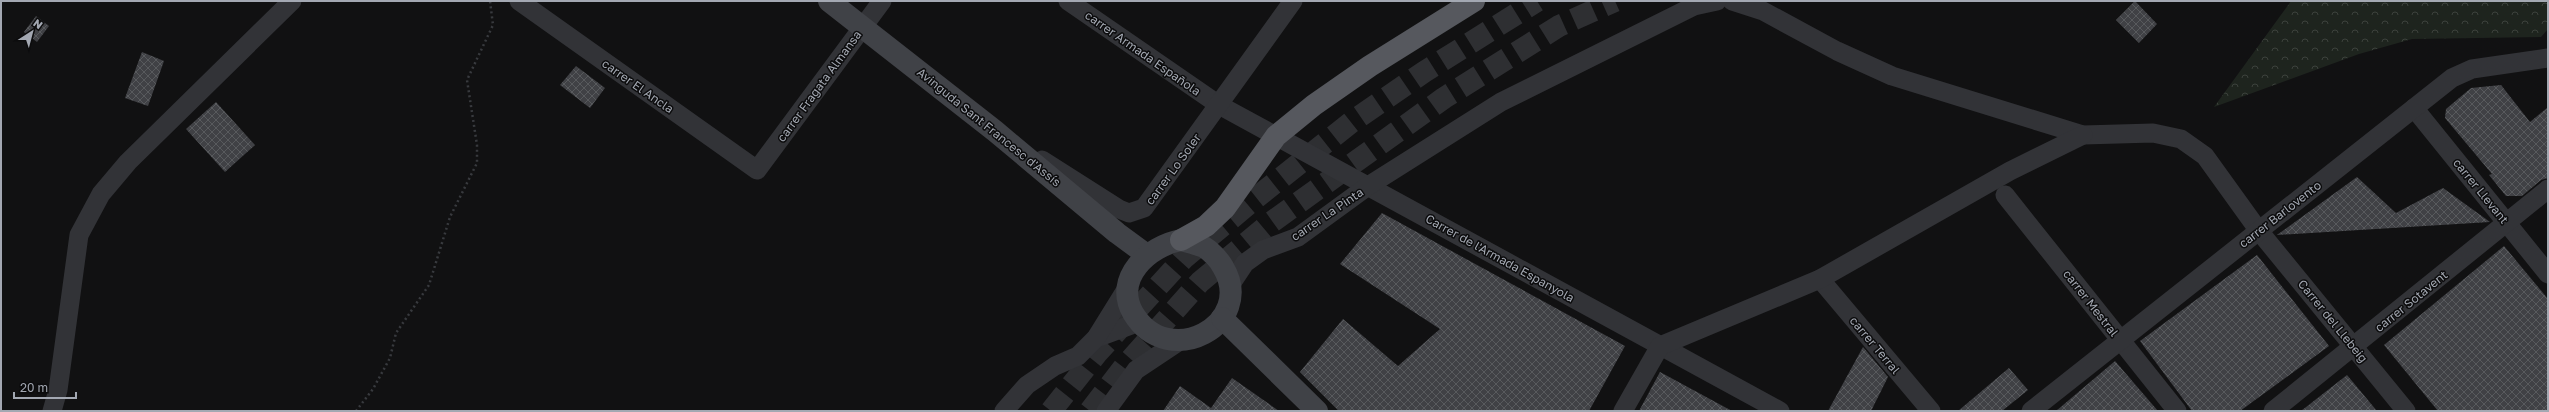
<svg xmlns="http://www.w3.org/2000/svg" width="2549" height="412" font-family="'Golos Text',sans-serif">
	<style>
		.forest { fill: url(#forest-crowns) }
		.building { fill: url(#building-cross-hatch) }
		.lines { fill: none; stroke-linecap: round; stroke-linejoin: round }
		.trunk-tunnel { stroke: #2e2f32; stroke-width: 22; stroke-dasharray: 22 11; stroke-linecap: butt }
		.path { stroke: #383a3e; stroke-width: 2.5; stroke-dasharray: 2 3; stroke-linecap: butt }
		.minor { stroke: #323337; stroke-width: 19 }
		.secondary { stroke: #404247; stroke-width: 22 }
		.trunk { stroke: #56585e; stroke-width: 22 }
		.labels { text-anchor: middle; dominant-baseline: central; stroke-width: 3; stroke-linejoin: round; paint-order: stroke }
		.street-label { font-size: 12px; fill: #a3a8b2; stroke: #0c0c0d }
	</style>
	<defs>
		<pattern id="forest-crowns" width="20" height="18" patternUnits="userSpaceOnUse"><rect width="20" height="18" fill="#1e241e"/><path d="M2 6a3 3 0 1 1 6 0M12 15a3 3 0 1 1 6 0" fill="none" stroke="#3c413c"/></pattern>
		<pattern id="building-cross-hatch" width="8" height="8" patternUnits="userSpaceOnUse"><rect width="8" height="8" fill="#404145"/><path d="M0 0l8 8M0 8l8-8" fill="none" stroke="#585a5d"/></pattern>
	</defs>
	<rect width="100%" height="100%" fill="#111112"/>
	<polygon class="forest" points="2291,1 2548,1 2548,29 2541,37 2412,39 2359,54 2214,107"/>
	<g class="building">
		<polygon points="2135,1 2157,24 2139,43 2116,20"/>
		<polygon points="36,16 49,26 37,42 24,32"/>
		<polygon points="142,52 164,61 148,106 125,98"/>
		<polygon points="576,66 605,88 590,108 560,85"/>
		<polygon points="2501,85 2530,122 2548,107 2548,178 2541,180 2522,196 2506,196 2489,175 2492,174 2445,118 2446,109 2471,88"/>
		<polygon points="216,102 255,145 225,172 186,129"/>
		<polygon points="2357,177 2396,213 2443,188 2490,222 2277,235"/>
		<polygon points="1382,213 1625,346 1589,411 1339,411 1300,372 1343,319 1398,366 1440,329 1340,264"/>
		<polygon points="2504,246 2548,299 2548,411 2438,411 2384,345"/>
		<polygon points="2257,255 2329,346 2240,411 2192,411 2140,341"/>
		<polygon points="1863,347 1888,377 1871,411 1828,411"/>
		<polygon points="2115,361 2158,411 2056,411"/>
		<polygon points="2009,368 2028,390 2002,411 1958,411"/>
		<polygon points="1660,372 1732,411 1639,411"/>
		<polygon points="2347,375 2377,411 2301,411"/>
		<polygon points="1232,378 1279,411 1163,411 1180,386 1211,408"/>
	</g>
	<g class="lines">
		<g class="trunk-tunnel">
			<polyline points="1051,411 1098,352 1184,258 1252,201 1353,121 1424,72 1537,1"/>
			<polyline points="1090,411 1124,367 1200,282 1269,224 1444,98 1559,26 1615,1"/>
		</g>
		<polyline class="path" points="356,411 373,389 390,358 396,333 429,285 450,217 477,163 477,145 467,80 493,25 490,1"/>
		<g class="minor">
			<polyline points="519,1 757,170 882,1"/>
			<polyline points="1068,1 1219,105 1780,411"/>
			<polyline points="1732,1 1763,11 1837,51 1892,76 2083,135 2153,133 2181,139 2205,156 2259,231 2406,411"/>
			<polyline points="2414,108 2548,274"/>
			<polyline points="1042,160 1119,209 1129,213 1144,208 1293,1"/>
			<polyline points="2005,195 2177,411"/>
			<polyline points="1820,279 1931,411"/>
			<polyline points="1231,284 1245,263 1263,250 1298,237 1368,186 1501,102 1694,6 1717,1"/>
			<polyline points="1096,338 1139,322"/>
			<polyline points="52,411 58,390 79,235 101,194 128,162 292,1"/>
			<polyline points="1004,411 1027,385 1055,366 1078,356 1096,338 1127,288"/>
			<polyline points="1106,411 1136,370 1181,340"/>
			<polyline points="1623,411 1660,346 1820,279 2010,171 2083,135"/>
			<polyline points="2031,411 2452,78 2472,69 2548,58"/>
			<polyline points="2273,411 2548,189"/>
		</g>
		<g class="secondary">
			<polyline points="829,1 995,131 1117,233 1147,255"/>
			<path d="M1181,240C1189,242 1197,244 1204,247C1211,251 1219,260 1223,267C1257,324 1168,372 1133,313C1113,278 1149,246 1181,240Z"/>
			<polyline points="1222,318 1317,411"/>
		</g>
		<polyline class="trunk" points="1181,240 1206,226 1225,208 1276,136 1314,105 1370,66 1474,1"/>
	</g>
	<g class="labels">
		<g class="street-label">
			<text transform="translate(1143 53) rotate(35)">carrer Armada Española</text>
			<text transform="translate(638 86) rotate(35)">carrer El Ancla</text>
			<text transform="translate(819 86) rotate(-54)">carrer Fragata Almansa</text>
			<text transform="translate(989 127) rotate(39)">Avinguda Sant Francesc d'Assís</text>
			<text transform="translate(1173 169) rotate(-54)">carrer Lo Soler</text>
			<text transform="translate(2481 191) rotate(51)">carrer Llevant</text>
			<text transform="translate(1327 214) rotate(-34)">carrer La Pinta</text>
			<text transform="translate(2280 214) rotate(-38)">carrer Barlovento</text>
			<text transform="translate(1500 258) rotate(29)">Carrer de l'Armada Espanyola</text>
			<text transform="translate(2411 301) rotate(-39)">carrer Sotavent</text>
			<text transform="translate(2091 303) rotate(52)">carrer Mestral</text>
			<text transform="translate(2333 321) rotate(51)">Carrer del Llebeig</text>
			<text transform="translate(1875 345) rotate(50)">carrer Terral</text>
		</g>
	</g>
	<rect width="2549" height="412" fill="none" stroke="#a3a8b2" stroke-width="4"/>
	<g transform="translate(32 32) rotate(36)" stroke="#0c0c0d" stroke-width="3" paint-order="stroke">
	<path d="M0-3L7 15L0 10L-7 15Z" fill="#a3a8b2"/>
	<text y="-6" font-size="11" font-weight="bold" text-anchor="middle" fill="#a3a8b2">N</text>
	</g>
	<path d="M14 392v6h62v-6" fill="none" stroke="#a3a8b2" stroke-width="2"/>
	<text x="20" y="392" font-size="12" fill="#a3a8b2" stroke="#0c0c0d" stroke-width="3" paint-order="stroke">20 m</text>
</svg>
